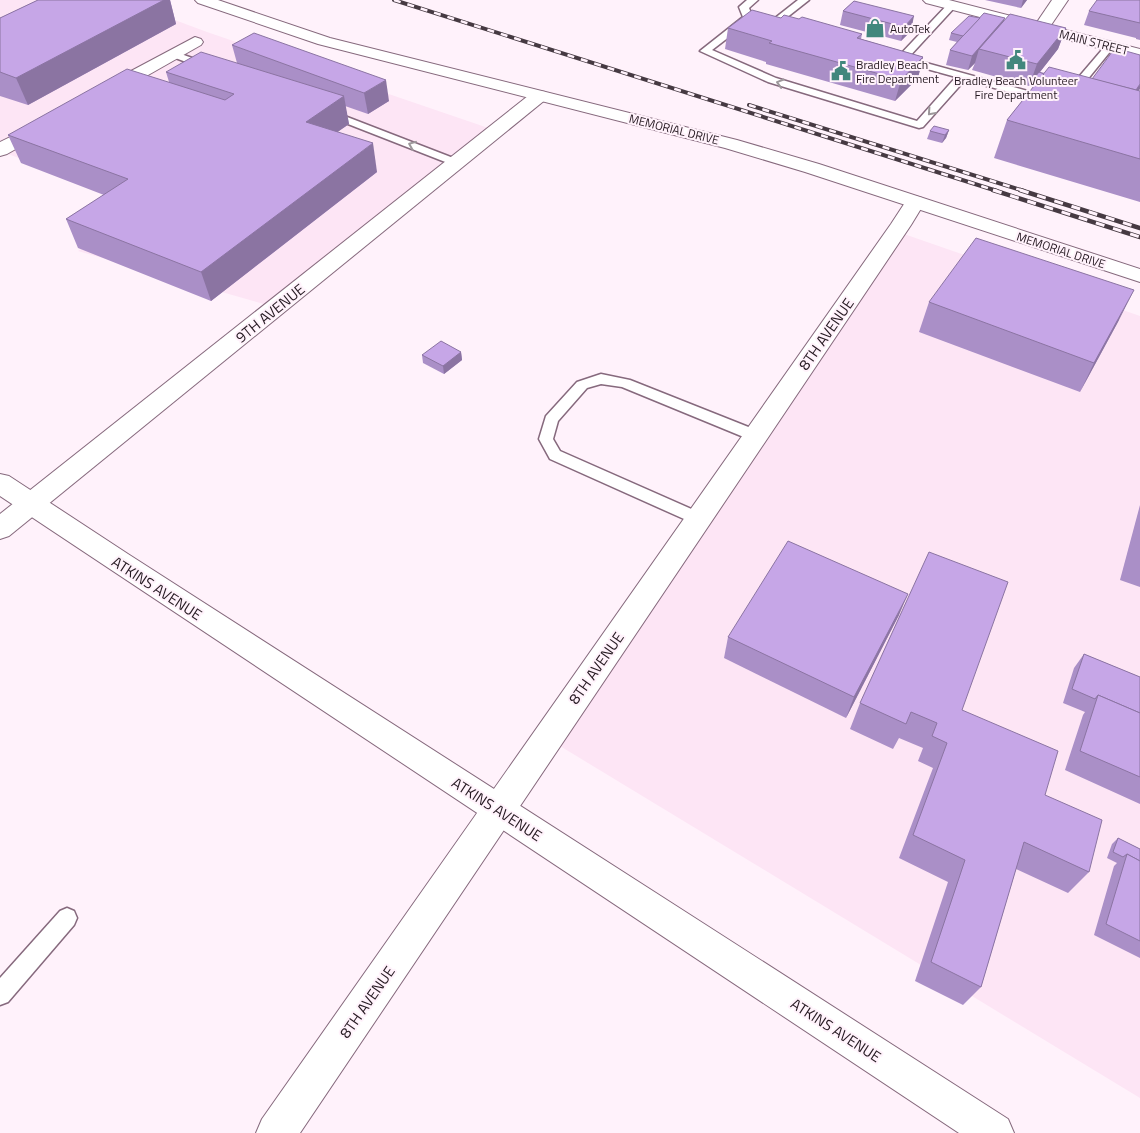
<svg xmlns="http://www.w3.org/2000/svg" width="1140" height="1133" font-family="'Titillium Web',sans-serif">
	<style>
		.built { fill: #fde5f5 }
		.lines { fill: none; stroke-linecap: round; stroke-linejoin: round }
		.lane-casing { stroke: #86697d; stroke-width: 3 }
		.street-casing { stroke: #86697d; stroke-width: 2 }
		.secondary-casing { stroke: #86697d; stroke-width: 2 }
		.lane { fill: #fff; fill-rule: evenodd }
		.street { fill: #fff; fill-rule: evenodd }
		.secondary { fill: #fff; fill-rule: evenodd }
		.rail-far1-casing { stroke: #463a42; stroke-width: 4 }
		.rail-casing { stroke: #463a42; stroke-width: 4.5 }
		.rail-far1 { stroke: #fff2fb; stroke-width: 2.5; stroke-dasharray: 7; stroke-linecap: butt }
		.rail { stroke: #fff2fb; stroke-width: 3; stroke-dasharray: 9; stroke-linecap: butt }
		.wall { fill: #aa8fc7 }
		.shaded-wall { fill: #8b74a2 }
		.building { fill: #c6a6e7; stroke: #8b74a2 }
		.oneway { stroke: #9d989b }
		.labels { text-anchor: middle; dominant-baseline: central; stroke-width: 4; stroke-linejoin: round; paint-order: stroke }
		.far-poi-label { font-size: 12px; fill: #251921; stroke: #fff2fb; text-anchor: start }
		.far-street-label { font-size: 12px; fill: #251921; stroke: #fff2fb }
		.street-label { font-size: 15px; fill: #251921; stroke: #fff2fb }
	</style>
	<rect width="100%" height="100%" fill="#fff2fb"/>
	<g class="built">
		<polygon points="0,0 121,0 207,32 500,132 278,308 78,251 147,206 0,151"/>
		<polygon points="904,234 1140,316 1140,1098 555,743"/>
	</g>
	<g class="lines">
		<defs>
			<g id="lane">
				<polygon points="747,0 758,0 749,8 753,18 751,20 712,50 776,78 917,121 956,77 898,61 896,59 949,3 952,2 957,5 955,7 908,58 1053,98 1054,100 1049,103 965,80 923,127 919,128 768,82 700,51 743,17 739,7"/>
				<polygon points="798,0 809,0 776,26 770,26 770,22"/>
				<polygon points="1110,43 1113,44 1113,48 1074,96 1066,96 1066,92 1107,44"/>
				<polygon points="173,51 211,65 213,67 208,70 205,69 170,56 170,52"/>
				<polygon points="329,110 461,161 463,163 457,166 453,165 325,115 324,113"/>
				<polygon points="601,374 630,380 761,432 763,436 761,440 751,440 622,387 601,384 587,388 558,421 553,439 560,451 705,515 707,519 705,523 699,525 693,523 550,459 539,439 546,416 577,382"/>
				<polygon points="67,908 74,911 77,918 74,925 8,1002 0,1005 0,978 60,911"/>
			</g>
			<g id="street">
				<polygon points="1052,0 1068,0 1047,31 1035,31 1033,28"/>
				<polygon points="195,37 201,39 203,42 201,45 113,95 107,96 101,95 98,91 101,87"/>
				<polygon points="539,91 545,92 548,96 545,100 9,536 0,539 0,514 533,92"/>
				<polygon points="45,120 51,121 54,125 51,129 7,154 0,156 0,142"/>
				<polygon points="915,196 922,198 925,202 911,225 300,1133 256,1133 262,1119 891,224 908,198"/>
			</g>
			<g id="secondary">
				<polygon points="195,0 218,0 330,38 737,140 819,164 1140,269 1140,282 805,172 725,148 318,44 198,3"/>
				<polygon points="923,0 949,0 1140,49 1140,59 926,3"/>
				<polygon points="0,474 9,476 128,554 1008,1119 1014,1133 959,1133 0,496"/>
			</g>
		</defs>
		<use href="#lane" class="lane-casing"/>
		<use href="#street" class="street-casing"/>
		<use href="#secondary" class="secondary-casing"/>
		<use href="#lane" class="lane"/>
		<use href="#street" class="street"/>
		<use href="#secondary" class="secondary"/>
		<defs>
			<g id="rail-far1">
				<polyline points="394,0 997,191"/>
				<polyline points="749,105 1024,191"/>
			</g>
			<g id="rail">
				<polyline points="993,190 1140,237"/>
				<polyline points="1020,190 1140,228"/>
			</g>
		</defs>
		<use href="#rail-far1" class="rail-far1-casing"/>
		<use href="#rail" class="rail-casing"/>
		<use href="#rail-far1" class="rail-far1"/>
		<use href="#rail" class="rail"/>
	</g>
	<g class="wall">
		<polygon points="38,0 170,0 176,24 28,105 0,96 0,18"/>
		<polygon points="985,0 1027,0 1021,8"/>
		<polygon points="1140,0 1140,40 1136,39 1136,38 1084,25 1089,11"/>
		<polygon points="854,1 911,31 901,41 840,25 843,11"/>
		<polygon points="781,18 799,19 862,34 861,39 923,57 918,78 895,101 766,64 766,62 725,49 728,28"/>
		<polygon points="980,18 1003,22 1066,28 1058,49 1040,72 1140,91 1140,202 994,158 1007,120 1035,85 1032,84 1034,80 1029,86 972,70 975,63 968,70 946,65 950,50 957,42 949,40 951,33"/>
		<polygon points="232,45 389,101 368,114 345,106 349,124 337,132 377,172 211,301 78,248 66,219 104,195 21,163 8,135 169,82 166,72 237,63"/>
		<polygon points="949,130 946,138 942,143 927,139 930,131"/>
		<polygon points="929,302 1119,320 1080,392 919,332"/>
		<polygon points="461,352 462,360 444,374 423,363 422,355"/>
		<polygon points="1140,505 1140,587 1120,580"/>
		<polygon points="899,615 846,718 724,658 728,637"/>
		<polygon points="1084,654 1140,677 1140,804 1065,770 1083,715 1085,712 1063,703 1074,668"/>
		<polygon points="860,703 962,710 1045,795 1089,872 1068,893 1016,869 981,987 963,1005 915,981 948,882 899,858 933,768 918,761 923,748 899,738 893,749 850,729"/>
		<polygon points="1118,838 1140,849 1140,958 1094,935 1114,866 1117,863 1107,858 1112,844"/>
	</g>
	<g class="shaded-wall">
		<polygon points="164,0 170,0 176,24 28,105 16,78"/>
		<polygon points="1023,0 1027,0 1021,8"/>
		<polygon points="914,16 911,31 901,41 904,27"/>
		<polygon points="1005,18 1000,32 979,49 975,63 968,70 972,56"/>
		<polygon points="1066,28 1058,49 1036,77 1035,77 1034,80 1029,86 1037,64"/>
		<polygon points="923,57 918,78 895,101 901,80"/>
		<polygon points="386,80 389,101 368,114 364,93"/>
		<polygon points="1140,84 1140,89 1123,113 1130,98"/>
		<polygon points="344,96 349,124 312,150 306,122"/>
		<polygon points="949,130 946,138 942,143 945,135"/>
		<polygon points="373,143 377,172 211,301 201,272"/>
		<polygon points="1134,290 1119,320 1080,392 1094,363"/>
		<polygon points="461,352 462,360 444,374 443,366"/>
		<polygon points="908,594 899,615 846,718 854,697"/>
	</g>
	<g class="building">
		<polygon points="38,0 164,0 16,78 0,72 0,18"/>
		<polygon points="1097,0 1140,0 1140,23 1089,11"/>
		<polygon points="854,1 914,16 904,27 843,11"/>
		<polygon points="752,10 781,18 784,15 799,19 802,17 862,34 857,38 923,57 901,80 769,43 772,41 728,28"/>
		<polygon points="984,13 1005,18 972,56 950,50"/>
		<polygon points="1010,14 1066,28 1037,64 979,49"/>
		<polygon points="969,16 980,18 963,36 951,33"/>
		<polygon points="254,33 386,80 364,93 232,45"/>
		<polygon points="1115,48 1140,55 1140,84 1136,90 1092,79"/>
		<polygon points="201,52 344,96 306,122 373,143 201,272 66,219 128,179 8,135 127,69 225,100 234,94 166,72"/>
		<polygon points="1049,67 1140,91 1140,159 1007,120"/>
		<polygon points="1039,72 1044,74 1040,78 1035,77"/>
		<polygon points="934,126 949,130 945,135 930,131"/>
		<polygon points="976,238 1134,290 1094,363 929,302"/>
		<polygon points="441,341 461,352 443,366 422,355"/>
		<polygon points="788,541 908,594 854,697 728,637"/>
		<polygon points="929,552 1008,582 962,710 1058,751 1045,795 1102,820 1089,872 1024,842 981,987 931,962 965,860 913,835 947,743 932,736 937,723 911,712 906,724 860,703"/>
		<polygon points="1084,654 1140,677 1140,713 1098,695 1095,699 1072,689"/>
		<polygon points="1098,695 1140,713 1140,777 1080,751"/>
		<polygon points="1118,838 1140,849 1140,861 1127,854 1123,857 1113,852"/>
		<polygon points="1127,854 1140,861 1140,941 1106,924"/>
	</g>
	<defs><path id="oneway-chevron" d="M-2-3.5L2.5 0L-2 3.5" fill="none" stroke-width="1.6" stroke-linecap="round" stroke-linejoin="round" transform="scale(1.25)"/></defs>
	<g class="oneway">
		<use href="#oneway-chevron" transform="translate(780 83) rotate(-163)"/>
		<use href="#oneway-chevron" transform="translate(931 112) rotate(132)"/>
		<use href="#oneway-chevron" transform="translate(412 145) rotate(-158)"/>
	</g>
	<defs>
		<symbol id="shop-bare" viewBox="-9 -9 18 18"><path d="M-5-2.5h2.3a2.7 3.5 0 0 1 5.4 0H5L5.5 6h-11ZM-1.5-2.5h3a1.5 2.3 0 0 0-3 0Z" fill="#42877d" stroke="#fff2fb" stroke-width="2.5" paint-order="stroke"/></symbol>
		<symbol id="civic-bare" viewBox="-9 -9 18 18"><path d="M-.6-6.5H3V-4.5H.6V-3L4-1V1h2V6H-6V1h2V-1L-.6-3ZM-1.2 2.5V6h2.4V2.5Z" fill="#42877d" stroke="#fff2fb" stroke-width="2.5" paint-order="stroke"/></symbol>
	</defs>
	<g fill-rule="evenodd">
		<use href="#shop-bare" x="861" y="14" width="28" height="28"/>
		<use href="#civic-bare" x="1002" y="46" width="28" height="28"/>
		<use href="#civic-bare" x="827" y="57" width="28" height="28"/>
	</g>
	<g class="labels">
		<g class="far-poi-label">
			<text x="890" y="28">AutoTek</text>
			<text x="856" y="64">Bradley Beach<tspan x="856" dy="14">Fire Department</tspan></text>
			<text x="1016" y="80" text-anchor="middle">Bradley Beach Volunteer<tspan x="1016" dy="14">Fire Department</tspan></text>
		</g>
		<g class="far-street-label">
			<text transform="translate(1094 42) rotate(14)">MAIN STREET</text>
			<text transform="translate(674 129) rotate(14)">MEMORIAL DRIVE</text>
			<text transform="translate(1061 250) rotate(18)">MEMORIAL DRIVE</text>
		</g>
		<g class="street-label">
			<text transform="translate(270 313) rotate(-39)">9TH AVENUE</text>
			<text transform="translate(826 334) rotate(-55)">8TH AVENUE</text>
			<text transform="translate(157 588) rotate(33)">ATKINS AVENUE</text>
			<text transform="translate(596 668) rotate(-55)">8TH AVENUE</text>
			<text transform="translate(497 809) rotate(33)">ATKINS AVENUE</text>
			<text transform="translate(367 1002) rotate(-55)">8TH AVENUE</text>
			<text transform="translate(836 1030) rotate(33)">ATKINS AVENUE</text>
		</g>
	</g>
</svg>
